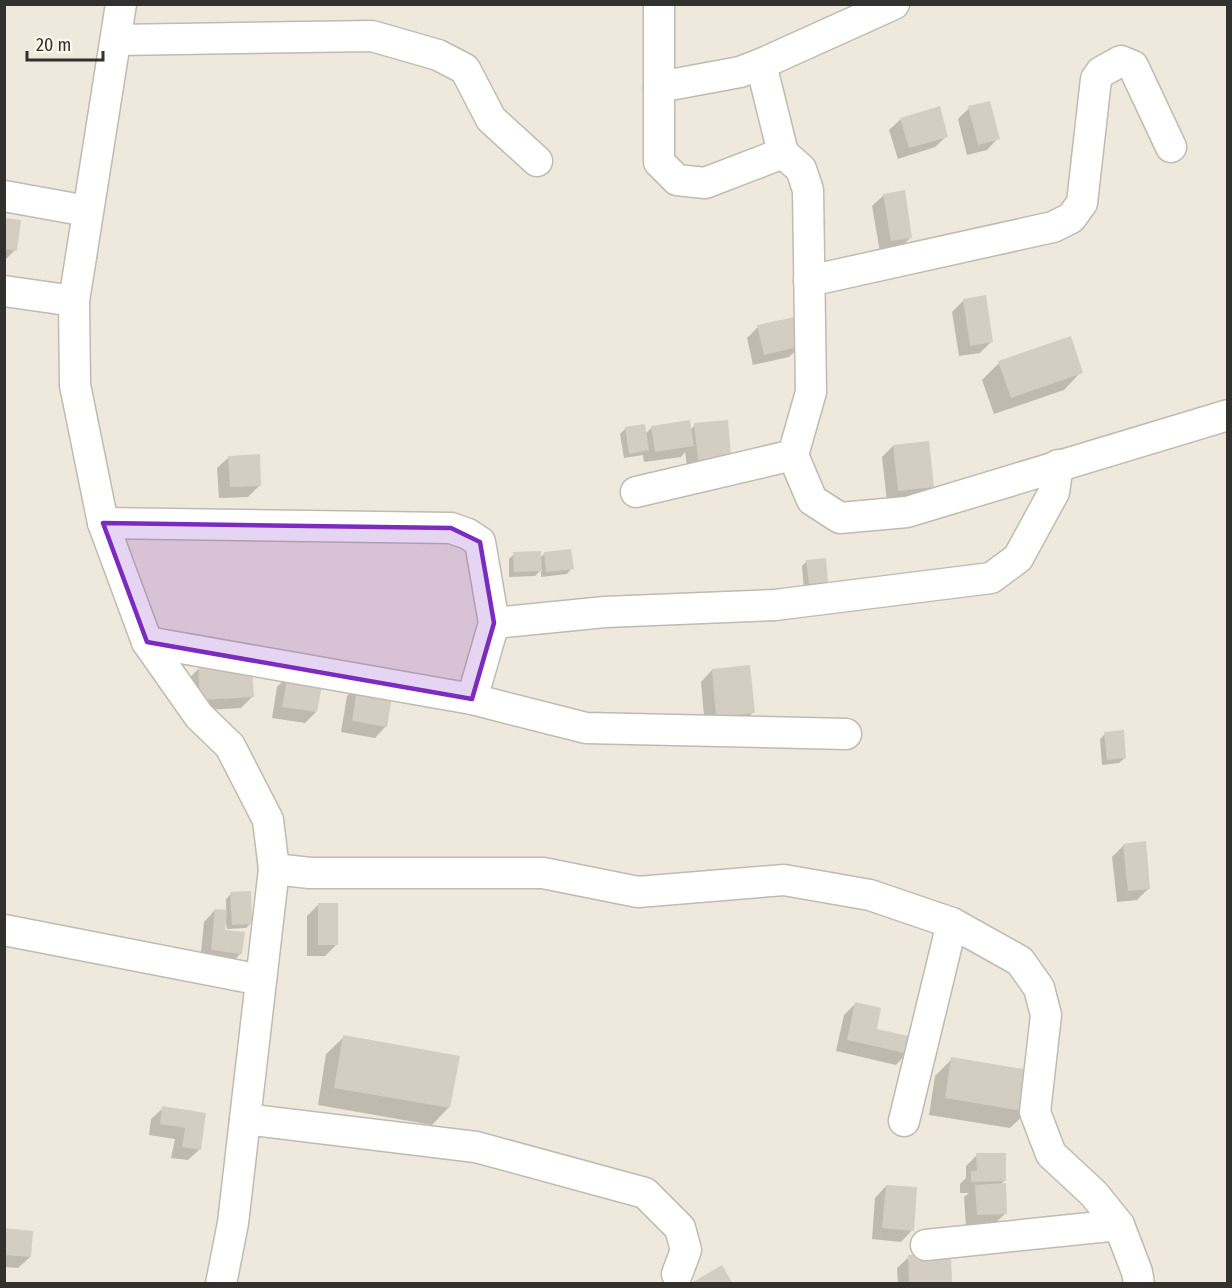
<svg xmlns="http://www.w3.org/2000/svg" width="1232" height="1288" font-family="'Fira Sans Condensed',sans-serif">
	<style>
		.shadow { fill: #0003 }
		.building { fill: #d3cdc2 }
		.lines { fill: none; stroke-linecap: round; stroke-linejoin: round }
		.street-casing { stroke: #c0baaf; stroke-width: 33 }
		.street { stroke: #fff; stroke-width: 30 }
		.marked { fill: #7b2cbf; fill-opacity: 0.2; stroke: #7b2cbf; stroke-width: 4.5; stroke-linejoin: round }
	</style>
	<rect width="100%" height="100%" fill="#efe9dd"/>
	<g class="shadow">
		<polygon points="969,108 998,138 987,150 967,155 958,119"/>
		<polygon points="901,119 947,136 935,147 898,159 889,130"/>
		<polygon points="884,195 911,237 899,249 880,252 872,206"/>
		<polygon points="4,219 15,250 4,261"/>
		<polygon points="964,300 992,341 980,353 959,356 952,312"/>
		<polygon points="758,327 801,346 789,357 753,365 747,338"/>
		<polygon points="999,363 1081,372 1064,390 994,414 982,380"/>
		<polygon points="695,425 730,457 688,472 685,452 681,457 644,462 643,455 624,458 620,434 626,428 645,434 652,427 690,430"/>
		<polygon points="893,446 932,487 921,498 887,502 882,457"/>
		<polygon points="229,457 260,485 248,497 219,498 217,468"/>
		<polygon points="545,553 572,568 567,574 541,577 541,570 535,576 509,577 509,559 514,554 540,558"/>
		<polygon points="807,561 827,582 822,587 804,589 802,566"/>
		<polygon points="198,669 253,696 241,708 189,711 187,681"/>
		<polygon points="712,670 753,712 742,724 705,727 701,682"/>
		<polygon points="288,676 316,712 305,723 272,718 277,687"/>
		<polygon points="358,685 386,726 375,738 341,732 347,696"/>
		<polygon points="1105,734 1125,758 1119,763 1102,765 1100,739"/>
		<polygon points="1124,845 1149,888 1137,900 1117,902 1112,857"/>
		<polygon points="231,894 251,923 246,928 227,929 225,917 223,929 241,953 229,965 200,961 204,922 215,910 226,912 226,899"/>
		<polygon points="318,905 337,944 325,956 307,956 307,916"/>
		<polygon points="855,1004 875,1031 907,1053 896,1065 836,1051 844,1015"/>
		<polygon points="344,1037 449,1107 432,1125 318,1105 326,1054"/>
		<polygon points="952,1059 1028,1111 1010,1128 929,1115 935,1076"/>
		<polygon points="163,1108 205,1114 200,1149 188,1160 171,1158 175,1139 149,1135 151,1119"/>
		<polygon points="977,1155 1005,1180 1000,1185 1006,1213 994,1224 966,1226 964,1197 969,1193 960,1193 960,1184 966,1178 966,1166"/>
		<polygon points="886,1186 912,1230 901,1242 872,1239 875,1198"/>
		<polygon points="4,1230 30,1257 18,1268 4,1267"/>
		<polygon points="909,1257 950,1284 898,1284 897,1268"/>
	</g>
	<g class="building">
		<polygon points="990,101 1000,139 978,145 968,106"/>
		<polygon points="940,106 948,137 909,148 900,118"/>
		<polygon points="905,190 912,238 891,241 883,194"/>
		<polygon points="4,218 21,220 17,251 4,249"/>
		<polygon points="986,295 993,342 970,346 963,299"/>
		<polygon points="795,317 802,346 764,355 757,325"/>
		<polygon points="1071,336 1083,373 1011,398 998,361"/>
		<polygon points="690,420 694,446 655,452 651,426"/>
		<polygon points="728,420 731,457 698,461 694,423"/>
		<polygon points="645,424 649,450 629,454 625,427"/>
		<polygon points="929,441 934,487 898,491 893,445"/>
		<polygon points="260,454 261,486 230,487 228,456"/>
		<polygon points="571,549 574,569 546,572 544,552"/>
		<polygon points="541,551 542,571 514,572 513,552"/>
		<polygon points="826,558 828,582 809,584 806,560"/>
		<polygon points="252,664 254,697 200,700 198,668"/>
		<polygon points="750,665 755,713 716,717 712,669"/>
		<polygon points="288,674 323,680 317,712 282,707"/>
		<polygon points="358,683 393,689 387,727 352,721"/>
		<polygon points="1124,730 1126,758 1107,760 1104,732"/>
		<polygon points="1146,841 1150,889 1128,891 1123,844"/>
		<polygon points="251,891 252,924 232,925 230,892"/>
		<rect x="318" y="903" width="20" height="42"/>
		<polygon points="215,909 227,910 225,930 245,932 242,954 211,950"/>
		<polygon points="855,1002 881,1008 877,1029 913,1037 909,1054 847,1040"/>
		<polygon points="343,1035 460,1056 450,1108 334,1088"/>
		<polygon points="951,1057 1035,1071 1029,1112 945,1098"/>
		<polygon points="162,1106 206,1113 201,1150 182,1147 185,1128 160,1124"/>
		<polygon points="976,1153 1006,1153 1006,1181 971,1182 971,1171 977,1171"/>
		<polygon points="1006,1183 1007,1214 977,1215 975,1185"/>
		<polygon points="886,1185 917,1187 914,1231 882,1228"/>
		<polygon points="4,1228 33,1231 31,1257 4,1255"/>
		<polygon points="951,1254 952,1284 909,1284 908,1255"/>
		<polygon points="722,1265 733,1284 690,1284"/>
	</g>
	<g class="lines">
		<defs>
			<g id="street">
				<polyline points="121,4 74,301 75,385 103,523 147,642 199,716 230,746 268,820 274,869 233,1223 221,1284"/>
				<polyline points="117,40 372,36 438,55 465,69 491,119 537,161"/>
				<polyline points="659,87 740,72 761,64"/>
				<polyline points="783,153 761,64 894,4"/>
				<polyline points="4,196 87,211"/>
				<polyline points="809,281 1053,227 1071,218 1082,203 1096,79 1101,72 1121,61 1133,66 1171,147"/>
				<polyline points="4,291 74,301"/>
				<polyline points="793,455 812,500 840,518 907,512 1228,415"/>
				<polyline points="636,492 793,455 811,392 808,190 801,169 783,153 705,183 677,180 659,162 659,4"/>
				<polyline points="103,523 451,528 468,534 480,542 494,623 472,699"/>
				<polyline points="494,623 605,612 775,605 991,578 1018,558 1054,492 1058,465"/>
				<polyline points="147,642 472,699 586,728 846,734"/>
				<polyline points="274,869 310,873 543,873 638,892 784,880 870,895 952,923 1020,961 1039,988 1046,1015 1035,1112 1051,1154 1094,1194 1119,1225 1137,1272 1139,1284"/>
				<polyline points="4,930 261,980"/>
				<polyline points="245,1119 476,1147 645,1193 680,1228 686,1250 677,1274"/>
				<polyline points="904,1121 952,923"/>
				<polyline points="926,1245 1119,1225"/>
			</g>
		</defs>
		<use href="#street" class="street-casing"/>
		<use href="#street" class="street"/>
	</g>
	<path class="marked" d="M103,523L451,528L480,542L494,623L472,699L147,642Z"/>
	<rect width="1232" height="1288" fill="none" stroke="#33312d" stroke-width="12"/>
	<path d="M27 51v9h76v-9" fill="none" stroke="#33312d" stroke-width="3"/>
	<text x="36" y="51" font-size="18" fill="#33312d" stroke="#fdf6ea" stroke-width="4.5" paint-order="stroke">20 m</text>
</svg>
